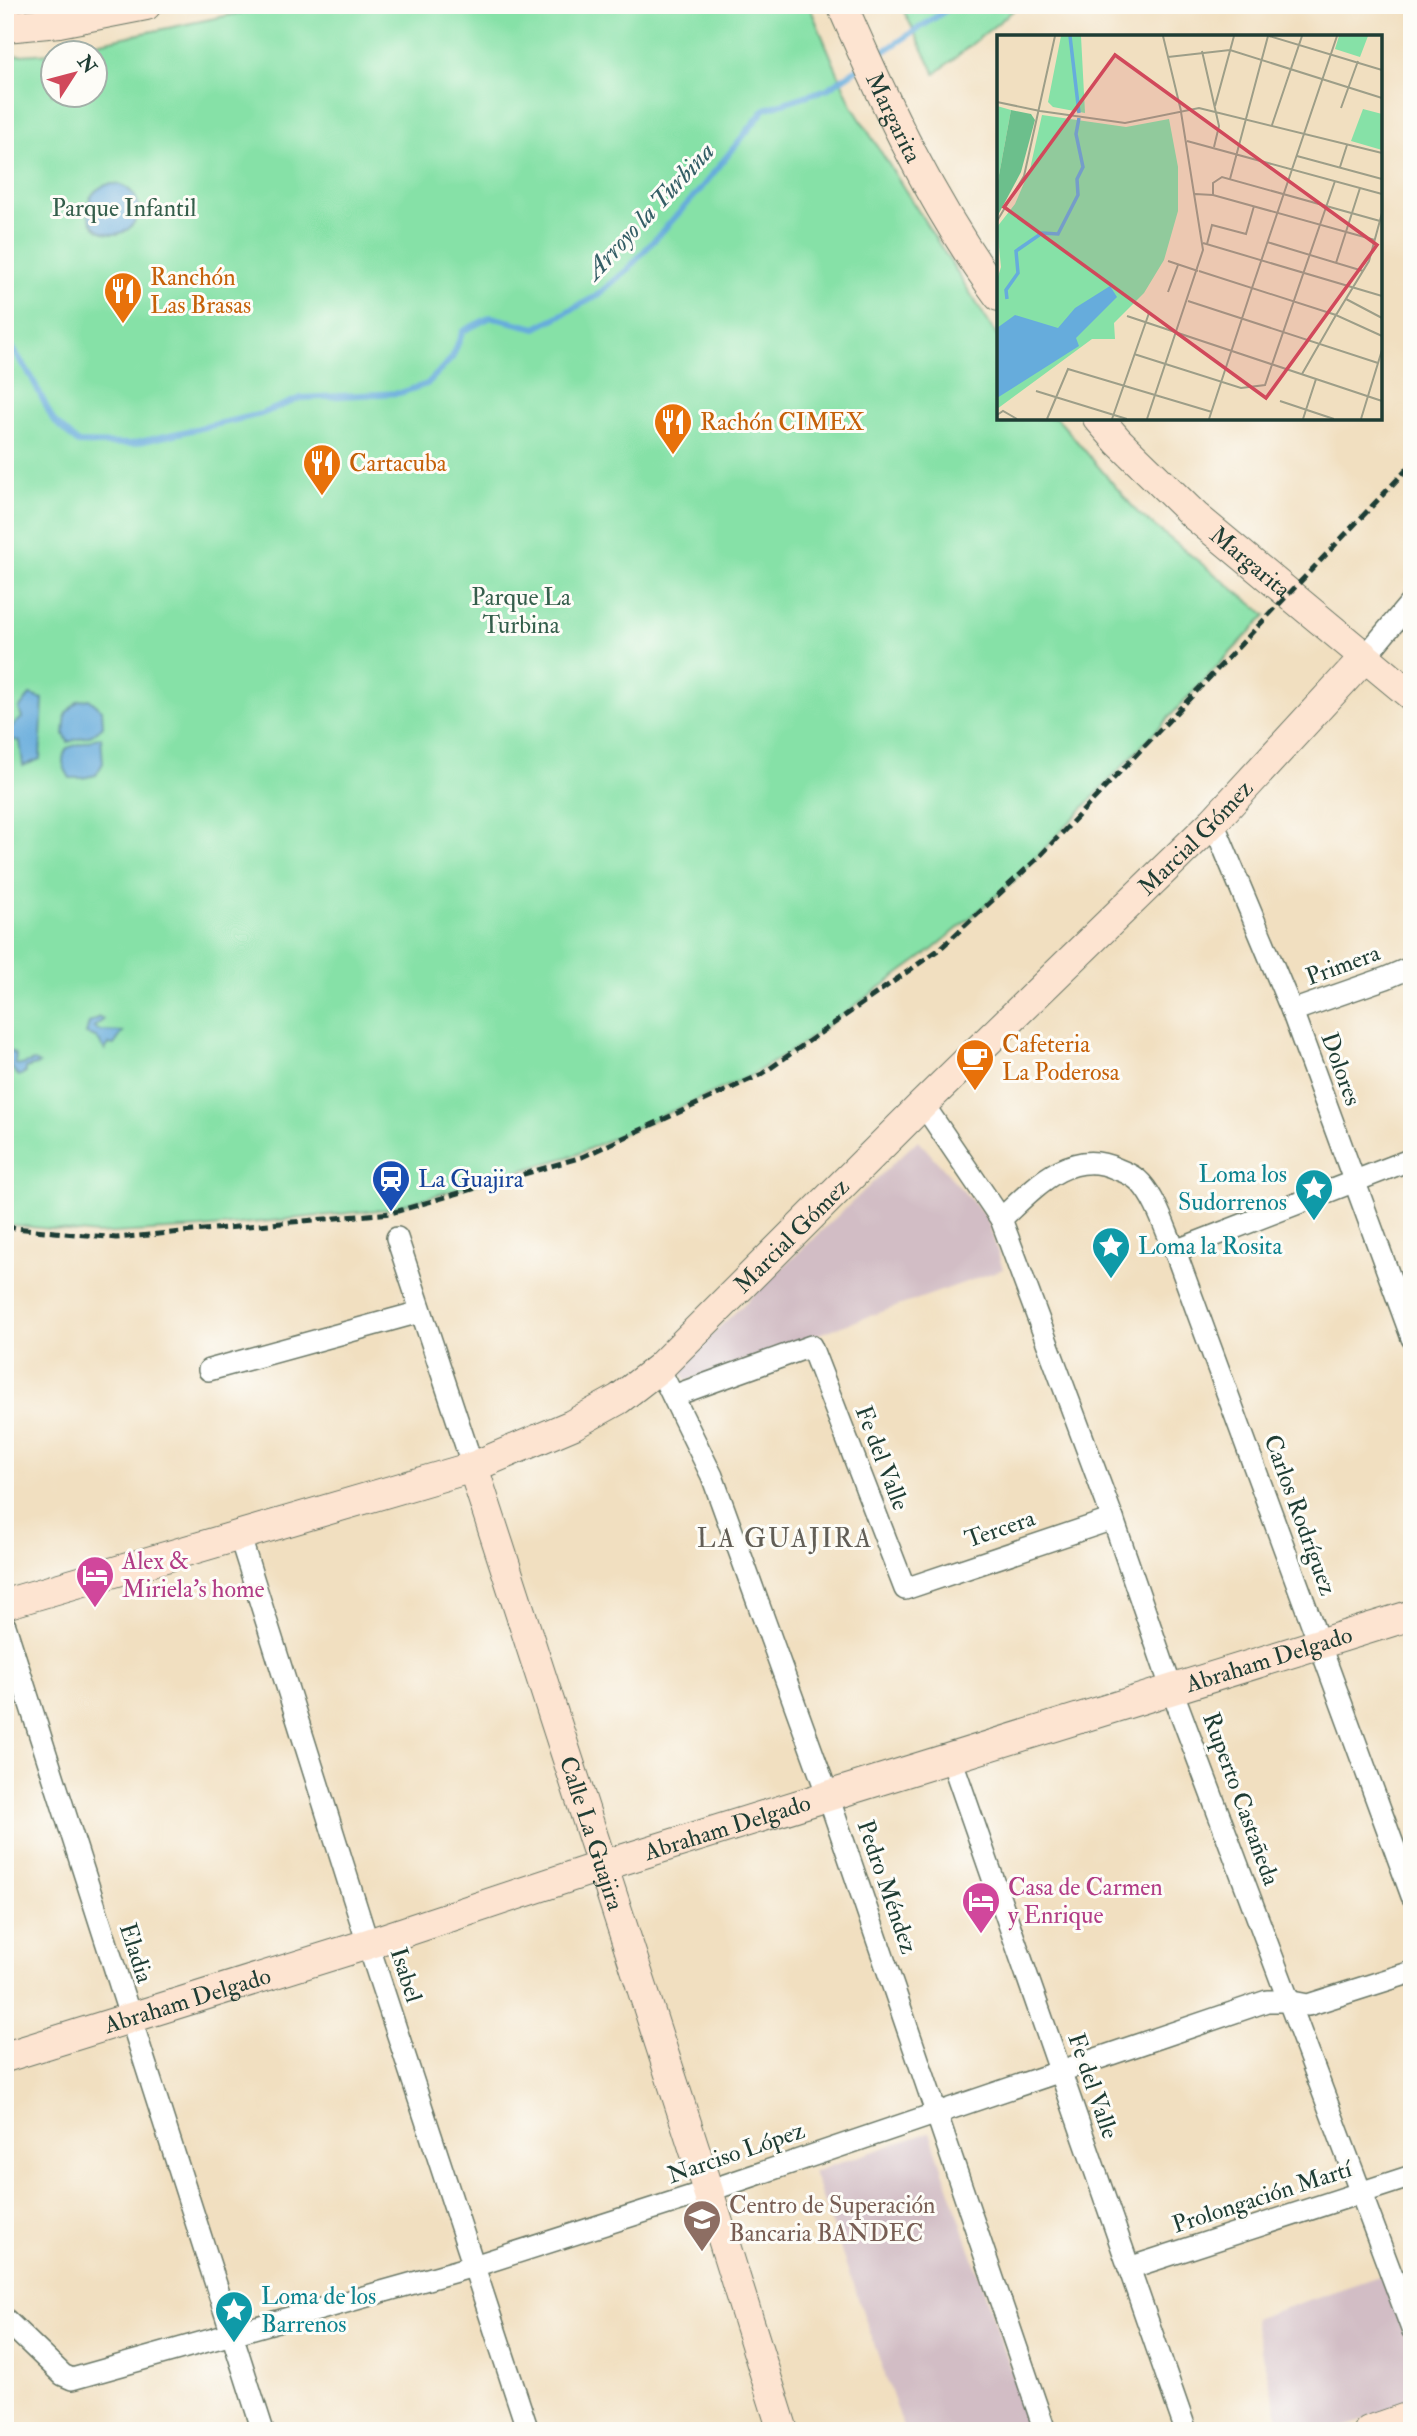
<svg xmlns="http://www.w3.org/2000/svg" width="1417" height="2436" font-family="'IM FELL Double Pica',serif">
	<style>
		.industrial { fill: #d2bdc5 }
		.green { fill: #86e1a7; stroke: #528f6e; stroke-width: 2 }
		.water { fill: #66acdc; stroke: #427488; stroke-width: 2 }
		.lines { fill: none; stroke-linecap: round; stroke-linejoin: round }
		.stream { stroke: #66acdc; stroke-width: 6 }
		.street-casing { stroke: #687665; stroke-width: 24 }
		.secondary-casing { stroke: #687665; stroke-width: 32 }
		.street { stroke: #fff; stroke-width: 21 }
		.secondary { stroke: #fde4d1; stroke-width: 30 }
		.rail { stroke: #1f3d34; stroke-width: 5; stroke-dasharray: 10 5; stroke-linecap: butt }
		.labels { text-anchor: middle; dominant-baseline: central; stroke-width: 6; stroke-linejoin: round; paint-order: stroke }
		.street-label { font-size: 24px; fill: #1f3d34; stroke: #fdfcf7 }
		.park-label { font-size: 24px; fill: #345e4b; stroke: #fdfcf7 }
		.food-label { font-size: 24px; fill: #c56008; stroke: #fdfcf7; text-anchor: start }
		.culture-label { font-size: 24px; fill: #0d838f; stroke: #fdfcf7; text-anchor: start }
		.transit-label { font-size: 24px; fill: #164399; stroke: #fdfcf7; text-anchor: start }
		.hotel-label { font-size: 24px; fill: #b23c85; stroke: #fdfcf7; text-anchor: start }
		.education-label { font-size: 24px; fill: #785e54; stroke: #fdfcf7; text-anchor: start }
		.water-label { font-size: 26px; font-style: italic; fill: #345e66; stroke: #fdfcf7 }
		.neighbourhood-label { font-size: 26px; letter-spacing: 2px; fill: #625e56; stroke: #fdfcf7 }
		.inset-river { fill: none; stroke: #66acdc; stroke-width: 3.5 }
		.inset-road { fill: none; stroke: #9d9e88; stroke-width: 2 }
		.view { fill: #d1495b; fill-opacity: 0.15; stroke: #d1495b; stroke-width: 3.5 }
		.inset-edge { fill: none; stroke: #1f3d34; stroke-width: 3.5 }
	</style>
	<rect width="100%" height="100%" fill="#fdfcf7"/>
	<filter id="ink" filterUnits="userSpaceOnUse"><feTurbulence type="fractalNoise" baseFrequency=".0143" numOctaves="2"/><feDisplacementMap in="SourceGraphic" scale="14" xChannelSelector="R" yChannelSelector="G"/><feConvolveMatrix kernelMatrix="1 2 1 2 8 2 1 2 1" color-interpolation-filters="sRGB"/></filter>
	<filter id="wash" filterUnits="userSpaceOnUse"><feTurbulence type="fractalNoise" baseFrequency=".00686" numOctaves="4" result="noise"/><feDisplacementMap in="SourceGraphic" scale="28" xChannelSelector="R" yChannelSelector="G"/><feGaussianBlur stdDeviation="1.57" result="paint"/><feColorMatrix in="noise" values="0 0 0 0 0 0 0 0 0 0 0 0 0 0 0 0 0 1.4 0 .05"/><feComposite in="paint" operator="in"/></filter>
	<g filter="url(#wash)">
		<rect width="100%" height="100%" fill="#f1dfc0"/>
		<g class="industrial">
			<polygon points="918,1140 987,1218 1003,1269 686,1381 678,1366"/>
			<polygon points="930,2132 1032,2431 905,2431 813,2172"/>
			<polygon points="1382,2275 1412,2351 1412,2402 1335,2431 1282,2431 1253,2319"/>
		</g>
		<g class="green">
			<polygon points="278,5 809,5 852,106 999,339 999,418 1057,418 1138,513 1266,615 1014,881 932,950 796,1048 750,1076 575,1155 388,1209 202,1228 96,1234 5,1224 5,56 52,53 52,94 94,94 94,52 53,52"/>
			<polygon points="901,5 1020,5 935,74"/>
		</g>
		<g class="water">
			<circle cx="113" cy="209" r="25"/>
			<polygon points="30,695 43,699 40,759 23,766 20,741 7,739 11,727 22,718 19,709"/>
			<polygon points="89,699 102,710 103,726 92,735 68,742 64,734 66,713 78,701"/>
			<path d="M101,737L103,763L96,775L82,778H70C63,767 60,760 67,748Z"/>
			<polygon points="99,1017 103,1020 94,1027 100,1031 123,1032 114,1045 109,1044 105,1050 96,1037 86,1034 89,1023"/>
			<path d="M5,1047L16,1055L15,1064L22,1065L34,1061L39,1064L26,1068V1072L19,1076C10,1068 5,1059 5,1047Z"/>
		</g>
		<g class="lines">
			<g class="stream">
				<polyline points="874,58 954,5"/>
				<polyline points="5,344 11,346 32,378 53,420 78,443 131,444 261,414 301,398 400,393 427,384 452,358 463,331 491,317 536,328 595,297 627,270 699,191 765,109 827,89 859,68"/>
			</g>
		</g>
	</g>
	<g filter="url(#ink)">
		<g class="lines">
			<defs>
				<g id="street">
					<polyline points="1364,658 1412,601"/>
					<polyline points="1213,822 1292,1011 1412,1338"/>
					<polyline points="1292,1011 1386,978 1412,967"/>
					<polyline points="923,1104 1001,1219 1113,1519 1172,1690 1412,2329"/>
					<path d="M1001,1219C1033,1189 1070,1146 1117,1169C1125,1172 1135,1176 1141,1183C1157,1201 1165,1229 1175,1251L1412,1896"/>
					<polyline points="397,1238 473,1467"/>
					<polyline points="1175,1251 1412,1159"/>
					<polyline points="659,1368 712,1476 828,1796 1045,2431"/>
					<polyline points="209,1370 420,1312"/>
					<polyline points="673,1396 811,1346 905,1589 1113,1519"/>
					<polyline points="239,1534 368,1944 528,2431"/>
					<polyline points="5,1626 263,2431"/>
					<polyline points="951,1758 1186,2431"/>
					<polyline points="1129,2268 1412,2176"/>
					<polyline points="5,2319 63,2375 72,2379 474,2266 708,2191 1267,2001 1287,2001 1308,2005 1412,1972"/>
				</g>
				<g id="secondary">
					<path id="s1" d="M842,5C886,106 933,207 999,296"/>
					<polyline points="5,27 59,22 146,5"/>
					<path id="s2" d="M1098,418L1118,441L1195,516L1412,696"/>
					<path id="s3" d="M473,1467L708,2191L783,2431"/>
					<path id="s4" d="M5,1604L473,1467L572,1425L619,1399L659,1368L923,1104L1213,822L1364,658"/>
					<path id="s5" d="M5,2057L368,1944L602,1866L1412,1615"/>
					<polyline points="1369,2431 1412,2416"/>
				</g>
			</defs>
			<use href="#street" class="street-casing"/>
			<use href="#secondary" class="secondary-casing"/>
			<use href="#street" class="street"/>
			<use href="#secondary" class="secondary"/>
			<polyline class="rail" points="5,1227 116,1238 391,1213 582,1157 762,1074 941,948 1040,856 1412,464"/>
		</g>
	</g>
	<defs>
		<symbol id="restaurant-pin" viewBox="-11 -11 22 30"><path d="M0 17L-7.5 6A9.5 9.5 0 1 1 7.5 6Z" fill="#e8710a" stroke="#fdfcf7"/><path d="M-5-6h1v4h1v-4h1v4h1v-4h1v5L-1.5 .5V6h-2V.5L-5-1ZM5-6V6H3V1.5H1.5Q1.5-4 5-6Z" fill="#fff"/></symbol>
		<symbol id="cafe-pin" viewBox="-11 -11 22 30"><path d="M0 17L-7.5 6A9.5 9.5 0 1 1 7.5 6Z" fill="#e8710a" stroke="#fdfcf7"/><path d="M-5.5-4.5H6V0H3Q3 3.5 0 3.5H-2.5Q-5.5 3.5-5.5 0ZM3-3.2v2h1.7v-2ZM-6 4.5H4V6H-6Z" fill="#fff"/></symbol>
		<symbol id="station-pin" viewBox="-11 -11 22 30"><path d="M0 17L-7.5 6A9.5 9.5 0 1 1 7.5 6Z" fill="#1a4fb4" stroke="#fdfcf7"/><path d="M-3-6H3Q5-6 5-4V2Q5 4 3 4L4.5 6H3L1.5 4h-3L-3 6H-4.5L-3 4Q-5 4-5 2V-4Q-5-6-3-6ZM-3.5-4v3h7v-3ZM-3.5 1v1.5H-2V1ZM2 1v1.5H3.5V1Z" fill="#fff"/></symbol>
		<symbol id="sight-pin" viewBox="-11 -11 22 30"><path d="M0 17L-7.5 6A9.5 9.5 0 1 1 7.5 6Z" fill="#0f9aa8" stroke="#fdfcf7"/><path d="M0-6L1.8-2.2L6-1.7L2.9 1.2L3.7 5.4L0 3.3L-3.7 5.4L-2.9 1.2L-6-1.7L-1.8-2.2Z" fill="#fff"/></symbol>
		<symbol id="hotel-pin" viewBox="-11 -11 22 30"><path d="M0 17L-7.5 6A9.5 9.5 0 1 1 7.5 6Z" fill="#d1479c" stroke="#fdfcf7"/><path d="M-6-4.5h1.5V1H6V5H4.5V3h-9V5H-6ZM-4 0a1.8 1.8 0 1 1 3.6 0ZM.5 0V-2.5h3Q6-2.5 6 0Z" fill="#fff"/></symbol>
		<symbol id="university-pin" viewBox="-11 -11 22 30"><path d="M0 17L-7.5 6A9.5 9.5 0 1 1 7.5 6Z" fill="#8d6e63" stroke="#fdfcf7"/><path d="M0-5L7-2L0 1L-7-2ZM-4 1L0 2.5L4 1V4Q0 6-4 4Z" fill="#fff"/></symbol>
	</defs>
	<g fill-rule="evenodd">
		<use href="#restaurant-pin" x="101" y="269" width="44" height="60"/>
		<use href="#restaurant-pin" x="651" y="400" width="44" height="60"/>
		<use href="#restaurant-pin" x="300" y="441" width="44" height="60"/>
		<use href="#cafe-pin" x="953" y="1036" width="44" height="60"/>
		<use href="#station-pin" x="369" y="1157" width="44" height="60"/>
		<use href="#sight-pin" x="1292" y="1166" width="44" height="60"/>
		<use href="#sight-pin" x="1089" y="1224" width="44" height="60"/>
		<use href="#hotel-pin" x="73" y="1553" width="44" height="60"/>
		<use href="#hotel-pin" x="959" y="1879" width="44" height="60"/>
		<use href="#university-pin" x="680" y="2197" width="44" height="60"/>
		<use href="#sight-pin" x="212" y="2288" width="44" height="60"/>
	</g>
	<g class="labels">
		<g class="street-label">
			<text stroke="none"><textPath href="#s1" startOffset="124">Margarita</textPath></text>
			<text stroke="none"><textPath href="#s2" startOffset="210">Margarita</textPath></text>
			<text stroke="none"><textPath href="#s4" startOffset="1454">Marcial Gómez</textPath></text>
			<text transform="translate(1343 965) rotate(-20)">Primera</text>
			<text transform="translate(1341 1069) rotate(70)">Dolores</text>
			<text stroke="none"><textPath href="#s4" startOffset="887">Marcial Gómez</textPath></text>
			<text transform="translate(882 1458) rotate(69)">Fe del Valle</text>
			<text transform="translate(1300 1515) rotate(70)">Carlos Rodríguez</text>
			<text transform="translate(1000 1529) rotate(-19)">Tercera</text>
			<text stroke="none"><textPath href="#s5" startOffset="1325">Abraham Delgado</textPath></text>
			<text transform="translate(1241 1799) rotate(70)">Ruperto Castañeda</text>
			<text stroke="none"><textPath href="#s5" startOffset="758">Abraham Delgado</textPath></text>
			<text stroke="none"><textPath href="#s3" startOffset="385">Calle La Guajira</textPath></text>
			<text transform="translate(887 1887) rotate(71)">Pedro Méndez</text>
			<text transform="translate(136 1953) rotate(72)">Eladia</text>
			<text transform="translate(406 1975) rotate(72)">Isabel</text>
			<text stroke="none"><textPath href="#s5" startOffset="191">Abraham Delgado</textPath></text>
			<text transform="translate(1093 2086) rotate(71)">Fe del Valle</text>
			<text transform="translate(736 2153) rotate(-19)">Narciso López</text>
			<text transform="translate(1262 2197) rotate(-18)">Prolongación Martí</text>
		</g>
		<g class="park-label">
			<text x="124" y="208">Parque Infantil</text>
			<text x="521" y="597">Parque La<tspan x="521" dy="28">Turbina</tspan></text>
		</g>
		<g class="food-label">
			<text x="150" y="277">Ranchón<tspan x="150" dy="28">Las Brasas</tspan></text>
			<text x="700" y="422">Rachón CIMEX</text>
			<text x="349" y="463">Cartacuba</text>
			<text x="1002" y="1044">Cafeteria<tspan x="1002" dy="28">La Poderosa</tspan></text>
		</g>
		<g class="culture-label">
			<text x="1287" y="1174" text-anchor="end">Loma los<tspan x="1287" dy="28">Sudorrenos</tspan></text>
			<text x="1138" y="1246">Loma la Rosita</text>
			<text x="261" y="2296">Loma de los<tspan x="261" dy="28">Barrenos</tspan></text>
		</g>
		<g class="transit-label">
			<text x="418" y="1179">La Guajira</text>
		</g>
		<g class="hotel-label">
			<text x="122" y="1561">Alex &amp;<tspan x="122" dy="28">Miriela’s home</tspan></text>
			<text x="1008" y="1887">Casa de Carmen<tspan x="1008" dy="28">y Enrique</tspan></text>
		</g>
		<g class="education-label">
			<text x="729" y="2205">Centro de Superación<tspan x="729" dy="28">Bancaria BANDEC</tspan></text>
		</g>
		<g class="water-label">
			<text transform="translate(650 211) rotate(-47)">Arroyo la Turbina</text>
		</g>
		<g class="neighbourhood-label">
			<text x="785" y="1539">LA GUAJIRA</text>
		</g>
	</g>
	<g transform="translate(997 35)">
		<rect width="385" height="385" fill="#f1dfc0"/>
		<path d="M64,1H84L88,78L56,72L51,67ZM342,1H371L363,22L338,14ZM0,71L14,75L0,151ZM366,74L385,79V115L354,106ZM45,80L129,92L172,84L181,132V176L167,225L147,258L117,288L118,304H95L0,374V245L4,232L0,192L18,169L33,134Z" fill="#86e1a7"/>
		<path d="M14,75L34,79L38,85L24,137L0,182V151Z" fill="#6cbf8c"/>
		<path d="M113,251L120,262L79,303L82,311L0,363V293L18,280L61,293L78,273Z" fill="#66acdc"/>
		<path class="inset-river" d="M73,1L82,78M10,264L9,255L21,238L19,216L45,198L61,199L81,160L80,144L86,132L79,99L82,83"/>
		<path class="inset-road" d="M166,1L184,76M272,1L385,35M205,16L222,91L217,112M171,22L233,15L385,63M0,67L43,76M218,71L237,1M344,73L361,26M43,76L128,88L202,73L385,118M275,90L305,1M190,106L385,159M300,121L385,144M343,132L350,110M233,144L271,1M198,159L216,160L378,205M216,160V148L225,142L383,186M0,186L27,141L58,1M270,207L366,236M206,208L385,261M210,209L215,190L249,199L257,171M171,226L201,236M339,228L363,153M202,236L339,280L372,226L385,178M255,253L340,1M171,257L181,230M349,264L385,283M191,266L381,328M130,281L385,366M137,319L244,353L268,350L338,146M305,339L339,280L385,301M39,356L130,384M283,366L337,384M0,380L6,376L20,384M50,384L71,334L215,377M115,384L152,278M150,384L206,215L184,77M212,384L255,253M306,384L319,344M364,384L385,315"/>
		<path class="view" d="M118,20L380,210L269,363L7,172Z"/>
		<rect width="385" height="385" class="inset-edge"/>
	</g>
	<rect width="1417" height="2436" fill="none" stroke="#fdfcf7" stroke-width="28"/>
	<g transform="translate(74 74) rotate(54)"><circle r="33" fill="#fdfcf7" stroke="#a4b0a9" stroke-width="2"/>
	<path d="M0-5L12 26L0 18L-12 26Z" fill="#d1495b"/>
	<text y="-10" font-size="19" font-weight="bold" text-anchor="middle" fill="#1f3d34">N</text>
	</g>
</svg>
